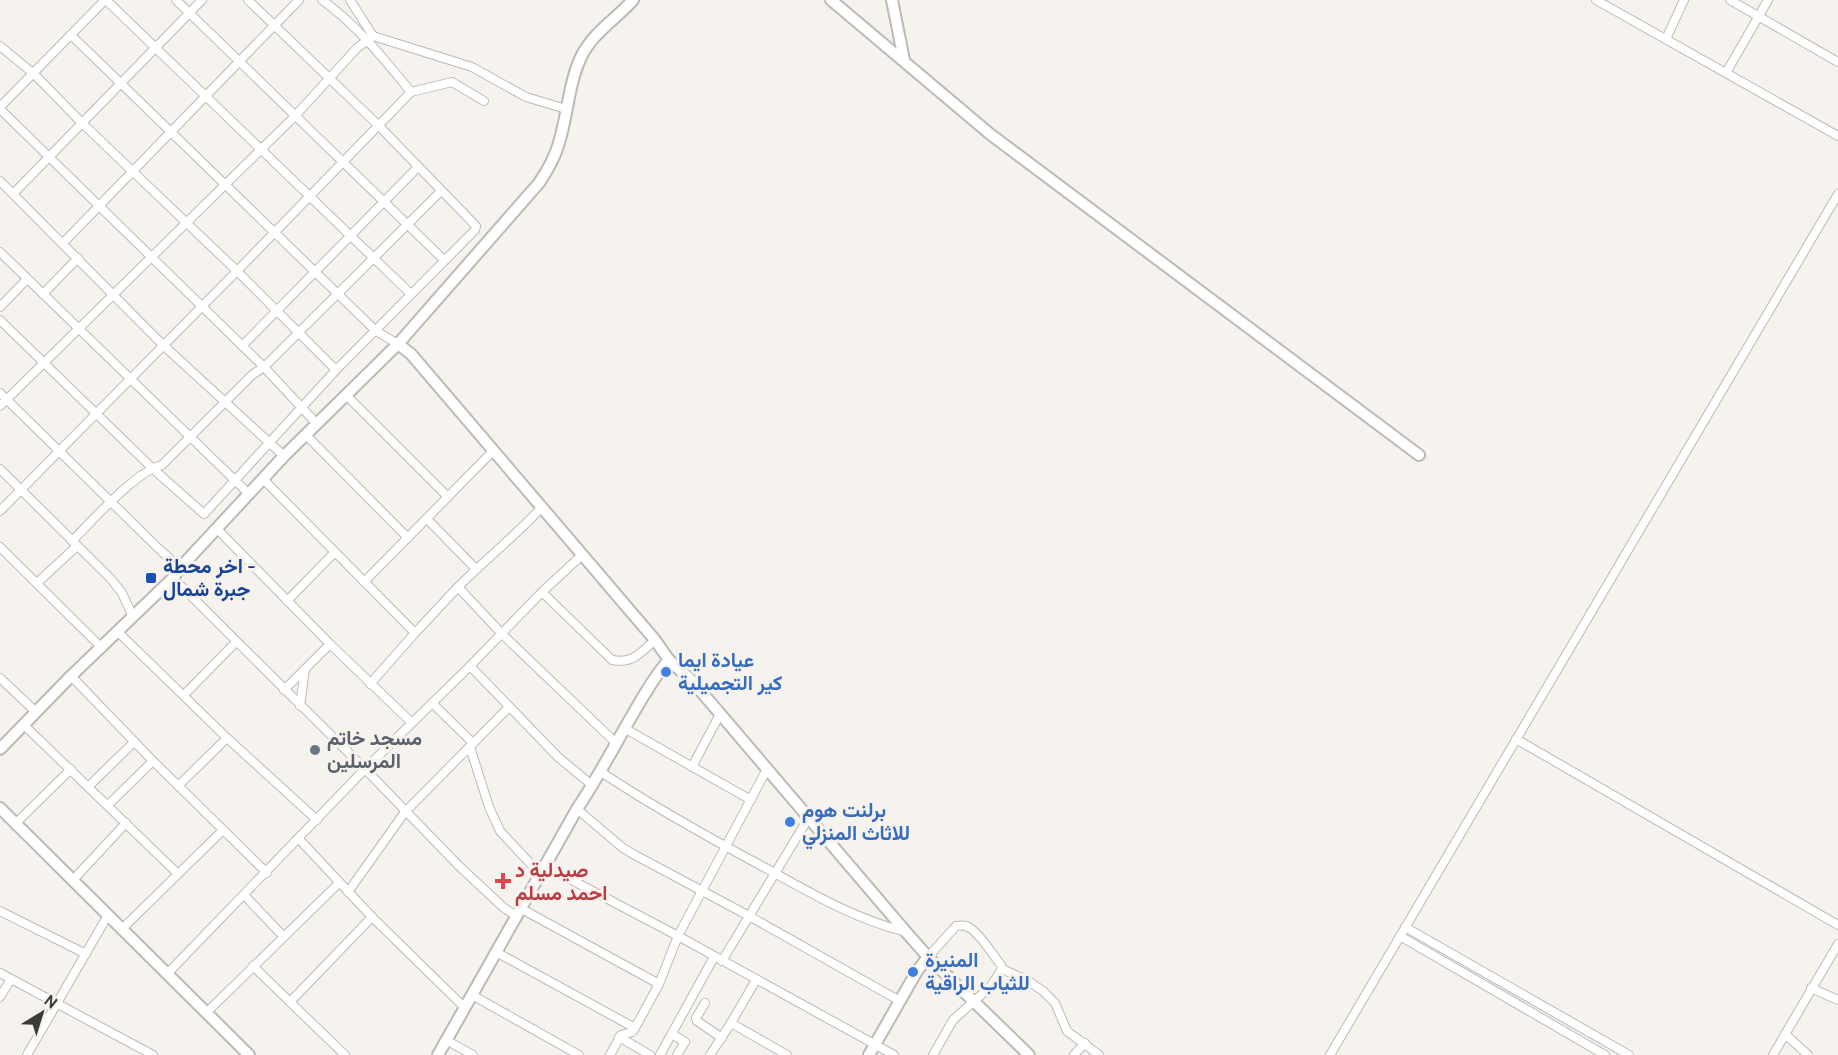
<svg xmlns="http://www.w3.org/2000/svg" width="1838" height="1055" font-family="Cabin,Vazirmatn,sans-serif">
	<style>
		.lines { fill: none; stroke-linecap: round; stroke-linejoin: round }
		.street-casing { stroke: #bdbab6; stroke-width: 10 }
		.secondary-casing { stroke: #bdbab6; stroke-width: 14 }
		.street { stroke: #fff; stroke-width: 8 }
		.secondary { stroke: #fff; stroke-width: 10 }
		.transit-dot { fill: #1a4fb4; stroke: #f6f3ee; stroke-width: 2 }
		.shop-dot { fill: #3f7fe0; stroke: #f6f3ee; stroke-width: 2 }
		.worship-dot { fill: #6b7280; stroke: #f6f3ee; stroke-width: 2 }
		.health-dot { fill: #e0444e; stroke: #f6f3ee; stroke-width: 2 }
		.labels { text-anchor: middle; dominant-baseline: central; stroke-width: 6; stroke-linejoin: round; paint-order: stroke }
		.transit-label { font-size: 20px; font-weight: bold; fill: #164399; stroke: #f6f3ee; text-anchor: start }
		.shop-label { font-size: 20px; font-weight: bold; fill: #366cbe; stroke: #f6f3ee; text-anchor: start }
		.worship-label { font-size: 20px; font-weight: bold; fill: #5b616d; stroke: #f6f3ee; text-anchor: start }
		.health-label { font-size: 20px; font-weight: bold; fill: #be3a42; stroke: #f6f3ee; text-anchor: start }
	</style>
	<rect width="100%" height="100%" fill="#f6f3ee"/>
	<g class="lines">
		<defs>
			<g id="street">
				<polyline points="106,0 411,294"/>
				<polyline points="176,0 444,260"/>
				<path d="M322,0C357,25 383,58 411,92L452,82L484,101"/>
				<polyline points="350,0 373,36 472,67 526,97 566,109"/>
				<polyline points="1596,0 1838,136"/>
				<polyline points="1730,0 1838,62"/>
				<polyline points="71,35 376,331 398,344"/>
				<polyline points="1666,39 1684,0"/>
				<polyline points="0,46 34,74 82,123 237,271 336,370"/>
				<polyline points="1726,73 1768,0"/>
				<polyline points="0,107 105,0"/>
				<polyline points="0,109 264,367 317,424"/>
				<polyline points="0,181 163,345 284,456"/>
				<polyline points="13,194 202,0"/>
				<polyline points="63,243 299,0"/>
				<polyline points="0,252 249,494"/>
				<polyline points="43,294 78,258"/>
				<polyline points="0,307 27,279"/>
				<polyline points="0,320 151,467 204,514 336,370 475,230 476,226 379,126 248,0"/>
				<polyline points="242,346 418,167"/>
				<polyline points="0,393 158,548 180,568"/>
				<polyline points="346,395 448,497"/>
				<polyline points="0,406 295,116 357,48 373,36"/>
				<polyline points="306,435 408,538"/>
				<polyline points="0,469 111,579 122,593 132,615"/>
				<polyline points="263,479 415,633 370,684"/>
				<path d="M541,508C515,536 485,560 458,587L502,634L616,743"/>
				<polyline points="0,511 237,271 411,92"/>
				<polyline points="427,519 476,569"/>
				<polyline points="217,529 330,644 412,723"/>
				<path d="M72,541C93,520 136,471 162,465L252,375L264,367L441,191"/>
				<polyline points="0,547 102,648"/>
				<polyline points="173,578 365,769 459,866 503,907 516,916"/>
				<polyline points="364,582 493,451"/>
				<polyline points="37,583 77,546"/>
				<path d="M542,592L612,660C633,664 640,653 655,640"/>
				<polyline points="287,601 334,553"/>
				<polyline points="118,632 227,738 317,820"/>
				<polyline points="415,633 458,587"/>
				<polyline points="470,666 558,757 593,786"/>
				<polyline points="71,676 153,761 267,873"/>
				<polyline points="0,678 36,712"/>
				<polyline points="284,690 330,644"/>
				<polyline points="184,695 236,642"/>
				<polyline points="432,703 473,743"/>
				<polyline points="300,706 305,669"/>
				<polyline points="24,725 178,874"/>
				<polyline points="624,728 751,800"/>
				<polyline points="1516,739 1838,925"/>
				<polyline points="470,747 489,807 500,831 540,874"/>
				<polyline points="692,767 720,714"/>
				<path d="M601,772C652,806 706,836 760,865C809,892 852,918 906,932"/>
				<polyline points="89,786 134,742"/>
				<polyline points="178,786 227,738"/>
				<polyline points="108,805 153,761"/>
				<polyline points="577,809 623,848 633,854 749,916 900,1001"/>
				<polyline points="16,823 71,769"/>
				<polyline points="299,839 372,917 464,1007"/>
				<polyline points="545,866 678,936 894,1055"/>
				<polyline points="73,880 126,823"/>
				<polyline points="348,892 405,812 509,707"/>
				<polyline points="244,895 283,936"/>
				<polyline points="520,908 659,984"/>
				<polyline points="0,911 86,954"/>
				<polyline points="1405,927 1629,1055"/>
				<polyline points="122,929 223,830"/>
				<polyline points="1400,936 1605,1055"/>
				<polyline points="496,952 635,1028"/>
				<path d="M928,957L956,926C961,925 966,925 970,928C981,935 992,954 1001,965L1002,969L991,986L953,1020L933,1055"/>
				<polyline points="722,961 809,817"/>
				<polyline points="253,966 290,1002 372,917"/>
				<polyline points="1002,969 1027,980 1043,991 1055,1003 1067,1031 1099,1055"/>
				<polyline points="0,973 153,1055"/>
				<polyline points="167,974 365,769 470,666 542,592 582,555"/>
				<polyline points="1811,988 1838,1000"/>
				<polyline points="472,995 579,1055"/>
				<polyline points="0,997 11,979"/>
				<polyline points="290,1002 345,1055"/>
				<polyline points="705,1003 696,1018 697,1021 722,1038"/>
				<polyline points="206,1013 339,883"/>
				<polyline points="731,1023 787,1055"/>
				<polyline points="672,1034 685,1042 677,1055"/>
				<polyline points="1785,1034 1808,1055"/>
				<polyline points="619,1037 650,1055"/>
				<polyline points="446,1040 473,1055"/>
				<polyline points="27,1055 108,915"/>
				<polyline points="610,1055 621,1035 632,1032 635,1028 659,984 678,936 767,769"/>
				<polyline points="660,1055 714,957"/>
				<polyline points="710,1055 731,1023 756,980"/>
				<polyline points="1074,1055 1085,1043"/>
				<polyline points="1330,1055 1838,194"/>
				<polyline points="1773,1055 1838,944"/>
			</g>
			<g id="secondary">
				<polyline points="831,0 990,134 1419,455"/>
				<polyline points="892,0 904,60"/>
				<polyline points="398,344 411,354 655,640 669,660 693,682 906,932 928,957 1029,1055"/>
				<path d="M0,749L71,676L173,578L180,568L284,456L398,344L539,183C547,171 554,159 558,146C568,116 568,83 582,55C594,32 616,19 633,0"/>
				<polyline points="0,808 249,1055"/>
				<path d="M438,1055L577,809C599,776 617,741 637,707C647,690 656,674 669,660"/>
				<polyline points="869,1055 917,971 928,957"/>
			</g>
		</defs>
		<use href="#street" class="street-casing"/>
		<use href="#secondary" class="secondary-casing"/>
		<use href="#street" class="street"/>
		<use href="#secondary" class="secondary"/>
	</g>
	<rect class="transit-dot" x="145" y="572" width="12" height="12" rx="3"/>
	<g class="shop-dot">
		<circle cx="666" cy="672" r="6"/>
		<circle cx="790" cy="822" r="6"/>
		<circle cx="913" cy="972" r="6"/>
	</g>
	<circle class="worship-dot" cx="315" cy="750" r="6"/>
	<path class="health-dot" d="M500 872h6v6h6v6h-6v6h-6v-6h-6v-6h6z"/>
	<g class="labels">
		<g class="transit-label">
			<text x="163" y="566">اخر محطة -<tspan x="163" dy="23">جبرة شمال</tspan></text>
		</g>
		<g class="shop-label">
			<text x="678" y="660">عيادة ايما<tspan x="678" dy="23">كير التجميلية</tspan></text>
			<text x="802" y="810">برلنت هوم<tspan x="802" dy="23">للاثاث المنزلي</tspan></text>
			<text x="925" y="960">المنيرة<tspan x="925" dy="23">للثياب الراقية</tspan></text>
		</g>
		<g class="worship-label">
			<text x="327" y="738">مسجد خاتم<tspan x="327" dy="23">المرسلين</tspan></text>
		</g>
		<g class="health-label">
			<text x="515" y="870">صيدلية د<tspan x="515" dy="23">احمد مسلم</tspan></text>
		</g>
	</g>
	<g transform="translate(42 1013) rotate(38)" stroke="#f6f3ee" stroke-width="4.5" paint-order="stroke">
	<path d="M0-4.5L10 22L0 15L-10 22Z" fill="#3c3b39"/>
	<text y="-9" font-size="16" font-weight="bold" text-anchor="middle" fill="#3c3b39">N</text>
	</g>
</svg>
